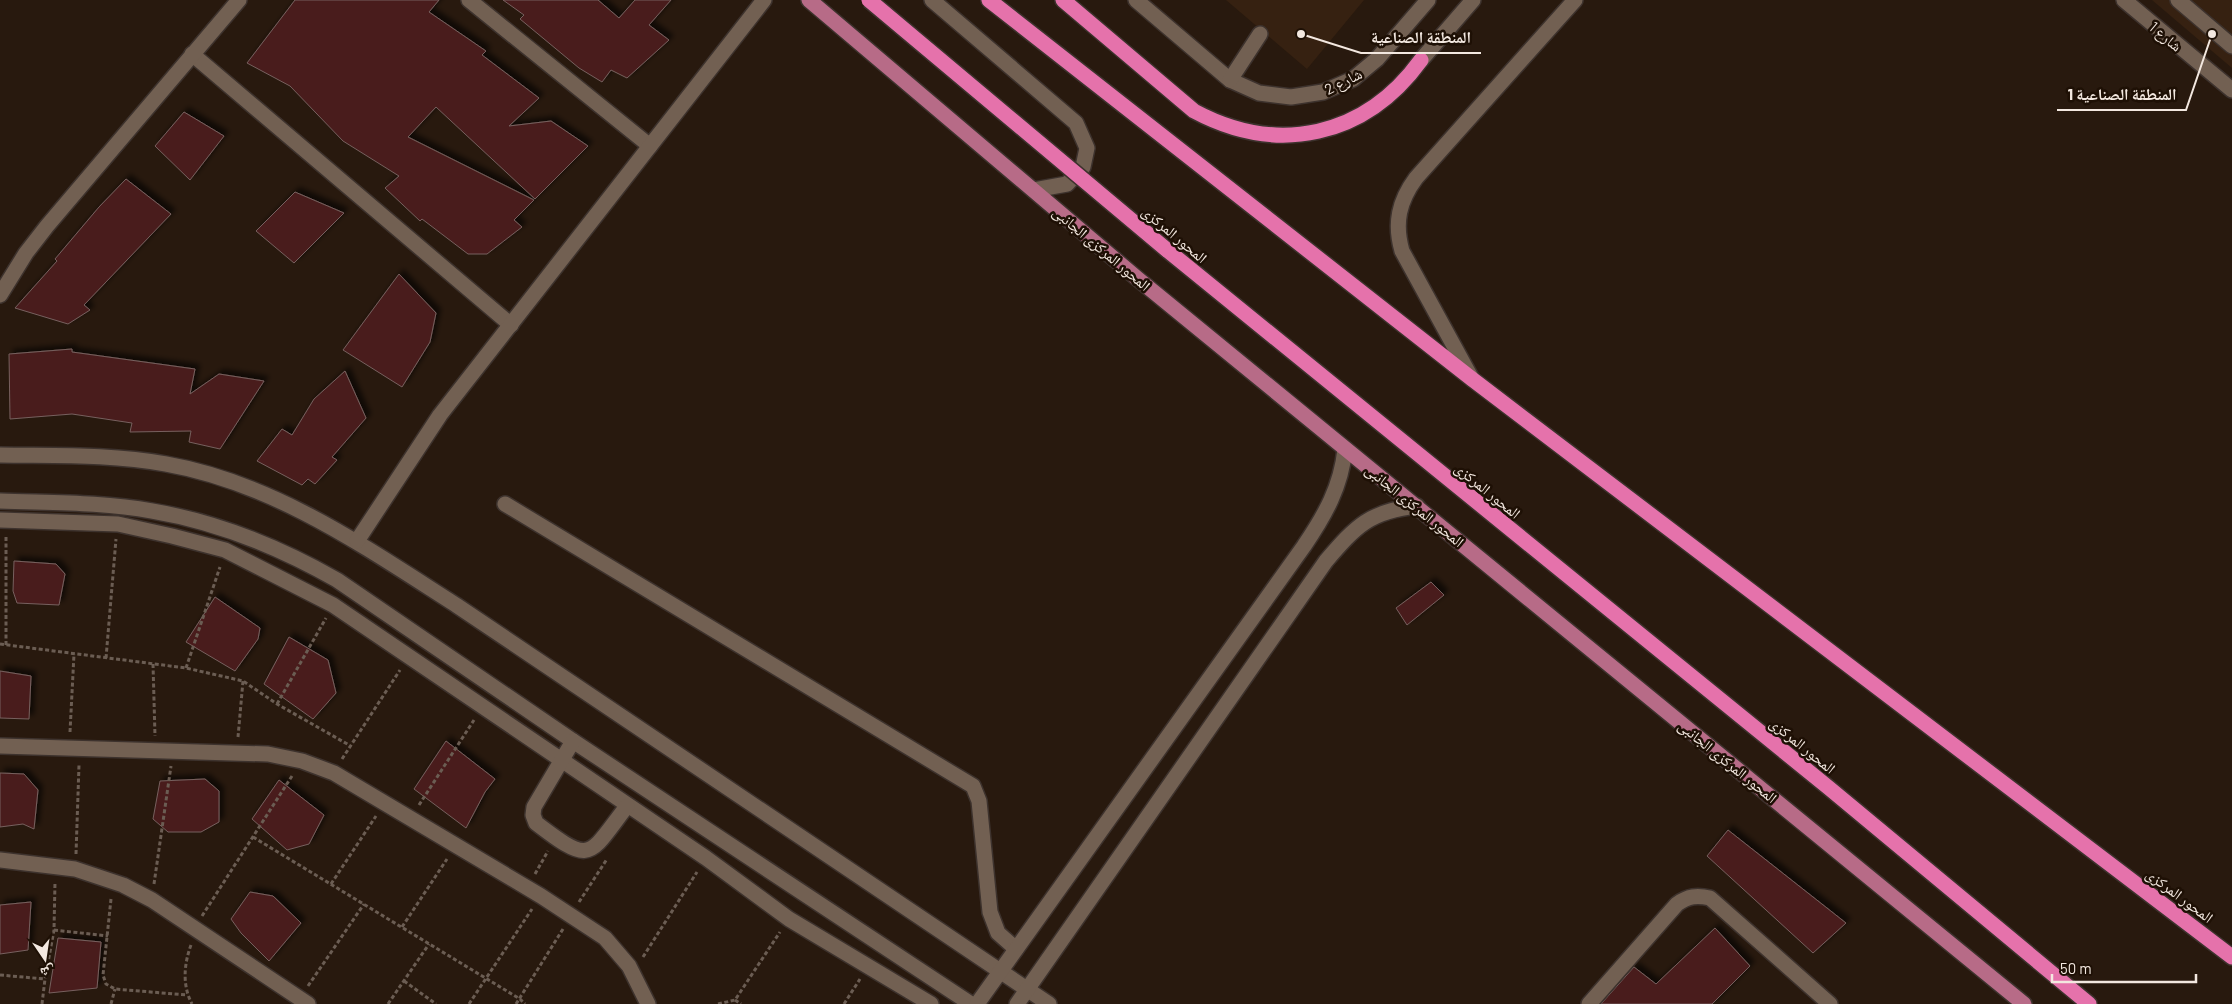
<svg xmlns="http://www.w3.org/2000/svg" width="2232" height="1004" font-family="Barlow,'Noto Naskh Arabic',sans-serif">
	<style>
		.built { fill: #362111 }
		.building { fill: #481d1d; stroke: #77605e; filter: url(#shadow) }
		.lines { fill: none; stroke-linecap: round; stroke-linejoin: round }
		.minor-casing { stroke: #3d322d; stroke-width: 18 }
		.major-casing { stroke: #3d322d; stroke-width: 18 }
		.highway-casing { stroke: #3d322d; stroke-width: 18 }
		.path { stroke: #6b5d53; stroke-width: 3; stroke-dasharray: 4 2.5; stroke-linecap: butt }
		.minor { stroke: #726052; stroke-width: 15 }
		.major { stroke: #b76b87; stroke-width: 15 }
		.highway { stroke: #e572ab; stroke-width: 15 }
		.highway-bridge-casing { stroke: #3d322d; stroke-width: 18; stroke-linecap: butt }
		.highway-bridge { stroke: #e572ab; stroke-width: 15 }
		.labels { text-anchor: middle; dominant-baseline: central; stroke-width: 5; stroke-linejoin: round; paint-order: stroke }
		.street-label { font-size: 15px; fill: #f3e8e0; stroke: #1e1005 }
		.leader { fill: none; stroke: #f3e8e0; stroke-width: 2 }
		.callout-dot { fill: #f3e8e0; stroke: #1e1005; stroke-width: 2 }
		.callout-label { font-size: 16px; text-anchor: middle; font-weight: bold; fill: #f3e8e0; stroke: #1e1005; stroke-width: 5; stroke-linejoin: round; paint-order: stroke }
	</style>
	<defs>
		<filter id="shadow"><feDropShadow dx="4.5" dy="-4.5" stdDeviation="2.5" flood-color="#0009"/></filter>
	</defs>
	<rect width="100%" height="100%" fill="#28190e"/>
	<g class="built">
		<polygon points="1226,0 1364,0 1307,69"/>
		<polygon points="2152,0 2232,0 2232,68"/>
	</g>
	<g class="building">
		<polygon points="295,0 439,0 429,12 486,51 482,55 539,98 509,126 551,121 588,146 535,199 436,107 408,137 534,200 514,220 522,227 487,254 468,254 422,219 420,221 385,188 399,176 343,141 290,86 247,63"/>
		<polygon points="503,0 598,0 619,18 635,0 671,0 649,25 669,40 627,78 611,70 602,82 579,68 520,19 524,15"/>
		<polygon points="184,112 224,136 190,180 155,146"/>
		<polygon points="126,179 171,214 84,305 90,310 68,324 15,308 57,261 55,259 99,207"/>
		<polygon points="295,192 344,213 294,263 256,231"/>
		<polygon points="399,274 436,313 430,342 402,387 343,350"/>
		<polygon points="72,349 72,352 195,369 190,394 219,374 264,381 220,449 189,442 191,431 130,432 132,423 72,414 10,419 9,354"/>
		<polygon points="345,371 366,418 332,457 337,460 315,484 308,479 302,485 257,461 282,429 292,435 314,399"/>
		<polygon points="14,561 56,564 65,574 59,605 17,603 13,591"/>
		<polygon points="1431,582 1444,595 1407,625 1396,608"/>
		<polygon points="215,597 260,628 258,639 235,671 186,642"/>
		<polygon points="289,637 328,660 336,693 313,719 264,684"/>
		<polygon points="0,671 31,676 29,719 0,718"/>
		<polygon points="446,741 495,779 485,792 466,828 414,789"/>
		<polygon points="0,773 24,774 38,790 34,829 23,824 0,827"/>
		<polygon points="205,779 219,791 219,822 201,832 168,832 153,819 160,781"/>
		<polygon points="279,780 324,815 309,844 287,850 252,819"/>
		<polygon points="1728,830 1846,923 1813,953 1707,856"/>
		<polygon points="250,892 273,896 301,923 269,961 241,933 231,919"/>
		<polygon points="31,902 28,950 0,954 0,905"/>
		<polygon points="1715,928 1750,966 1712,1004 1601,1004 1634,967 1656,984"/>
		<polygon points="58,938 101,942 97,988 49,993"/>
	</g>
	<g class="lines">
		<defs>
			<g id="minor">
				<polyline points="469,0 650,146"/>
				<polyline points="932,0 1076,123 1087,148 1083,167 1067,184 1034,190"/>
				<polyline points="1136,0 1230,80 1259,93 1291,97 1323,92 1353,79 1377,59 1428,0"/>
				<polyline points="2124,0 2232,90"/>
				<polyline points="2178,0 2232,46"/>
				<polyline points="192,54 511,325"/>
				<polyline points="1421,60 1473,0"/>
				<polyline points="1230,80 1260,34"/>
				<polyline points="0,295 26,253 47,226 239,0"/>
				<path d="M1472,379L1402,251C1394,223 1399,201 1416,178L1575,0"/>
				<path d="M0,455C55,456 111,454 166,464C274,483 365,547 456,605L1049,1004"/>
				<path d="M0,501C51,503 102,502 152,511C218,522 279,547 337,580L573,741L971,1004"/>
				<polyline points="505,504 973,786 979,801 990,912 998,933 1016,949"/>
				<polyline points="0,520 118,524 172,536 225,550 333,605 706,858 789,919 931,1004"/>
				<polyline points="357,541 440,415 764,0"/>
				<path d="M573,741L534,807L533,815L536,823C592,866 588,857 627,806"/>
				<polyline points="0,746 268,754 302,761 334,773 541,896 605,938 629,966 648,1004"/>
				<polyline points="0,860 75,869 123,885 152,900 308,1004"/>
				<path d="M977,1004L1304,546C1325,515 1341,487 1345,449"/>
				<path d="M1017,1004L1326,561C1356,526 1370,511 1417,506"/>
				<path d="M1589,1004L1677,904C1688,896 1697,895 1710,898L1830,1004"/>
			</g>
			<polyline id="major" points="809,0 1138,279 2024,1004"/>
			<g id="highway">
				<polyline points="989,0 1472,379 2232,957"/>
				<path d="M1063,0L1194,111C1278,156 1365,137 1421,60"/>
				<polyline points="1167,250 1829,788 2089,1004"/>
			</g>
		</defs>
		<use href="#minor" class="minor-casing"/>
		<use href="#major" class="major-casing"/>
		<use href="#highway" class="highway-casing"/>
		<g class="path">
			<polyline points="0,644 186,668 243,681 277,704 349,745"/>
			<polyline points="6,645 6,536"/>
			<polyline points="106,658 116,539"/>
			<polyline points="153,664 155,736"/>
			<polyline points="186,668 220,567"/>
			<polyline points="277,704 326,618"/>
			<polyline points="70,732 74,654"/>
			<polyline points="238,737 243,681"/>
			<polyline points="342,759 400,670"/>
			<polyline points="419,805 474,720"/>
			<polyline points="253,837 520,999 525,1004"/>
			<polyline points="76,854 79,765"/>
			<polyline points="535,874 548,851"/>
			<polyline points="154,884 171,766"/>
			<polyline points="331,884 376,816"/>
			<polyline points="111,899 103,975 106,984 115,989 187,995"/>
			<polyline points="579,902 607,859"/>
			<polyline points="202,916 292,776"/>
			<polyline points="402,927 447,859"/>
			<polyline points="54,930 108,936"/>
			<path d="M191,945C184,964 182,985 192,1004"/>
			<polyline points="643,957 697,872"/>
			<polyline points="0,975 45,979"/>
			<polyline points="404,981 436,1004"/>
			<polyline points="308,986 364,904"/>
			<polyline points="735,1000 741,1004"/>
			<polyline points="42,1004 45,979 54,930 55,882"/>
			<polyline points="111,1004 115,989"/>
			<polyline points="388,1004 429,944"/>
			<polyline points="469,1004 532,909"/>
			<polyline points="516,1004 563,929"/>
			<polyline points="718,1004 735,1000 780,932"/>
			<polyline points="844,1004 860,979"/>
		</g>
		<use href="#minor" class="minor"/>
		<use href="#major" class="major"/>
		<use href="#highway" class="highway"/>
		<defs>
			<polyline id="highway-bridge" points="869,0 1167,250"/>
		</defs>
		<use href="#highway-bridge" class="highway-bridge-casing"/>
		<use href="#highway-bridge" class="highway-bridge"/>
	</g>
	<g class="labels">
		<g class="street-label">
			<text transform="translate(2166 36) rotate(40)">شارع 1</text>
			<text transform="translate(1343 81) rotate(-27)">شارع 2</text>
			<text transform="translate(1175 234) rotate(40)">المحور المركزى</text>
			<text transform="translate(1102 248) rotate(40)">المحور المركزى الجانبى</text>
			<text transform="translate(1488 490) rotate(39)">المحور المركزى</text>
			<text transform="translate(1415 505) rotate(39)">المحور المركزى الجانبى</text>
			<text transform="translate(1803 745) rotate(39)">المحور المركزى</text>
			<text transform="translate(1728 761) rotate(39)">المحور المركزى الجانبى</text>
			<text transform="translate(2180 895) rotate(37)">المحور المركزى</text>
		</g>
	</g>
	<path class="leader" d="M1301 34L1361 53H1481M2212 34L2186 110H2057"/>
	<g class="callout-dot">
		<circle cx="1301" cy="34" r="5"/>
		<circle cx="2212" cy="34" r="5"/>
	</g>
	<g class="callout-label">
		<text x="1421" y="43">المنطقة الصناعية</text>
		<text x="2122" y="100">المنطقة الصناعية 1</text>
	</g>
	<g transform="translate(45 959) rotate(167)" stroke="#1e1005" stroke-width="4" paint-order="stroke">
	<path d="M0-4L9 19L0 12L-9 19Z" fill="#f3e8e0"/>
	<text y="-8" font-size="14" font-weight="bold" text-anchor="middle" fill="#f3e8e0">ش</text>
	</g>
	<path d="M2052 974v8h144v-8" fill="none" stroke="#f3e8e0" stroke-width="2.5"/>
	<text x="2060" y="974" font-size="15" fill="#f3e8e0" stroke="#1e1005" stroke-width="4" paint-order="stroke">50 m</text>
</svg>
